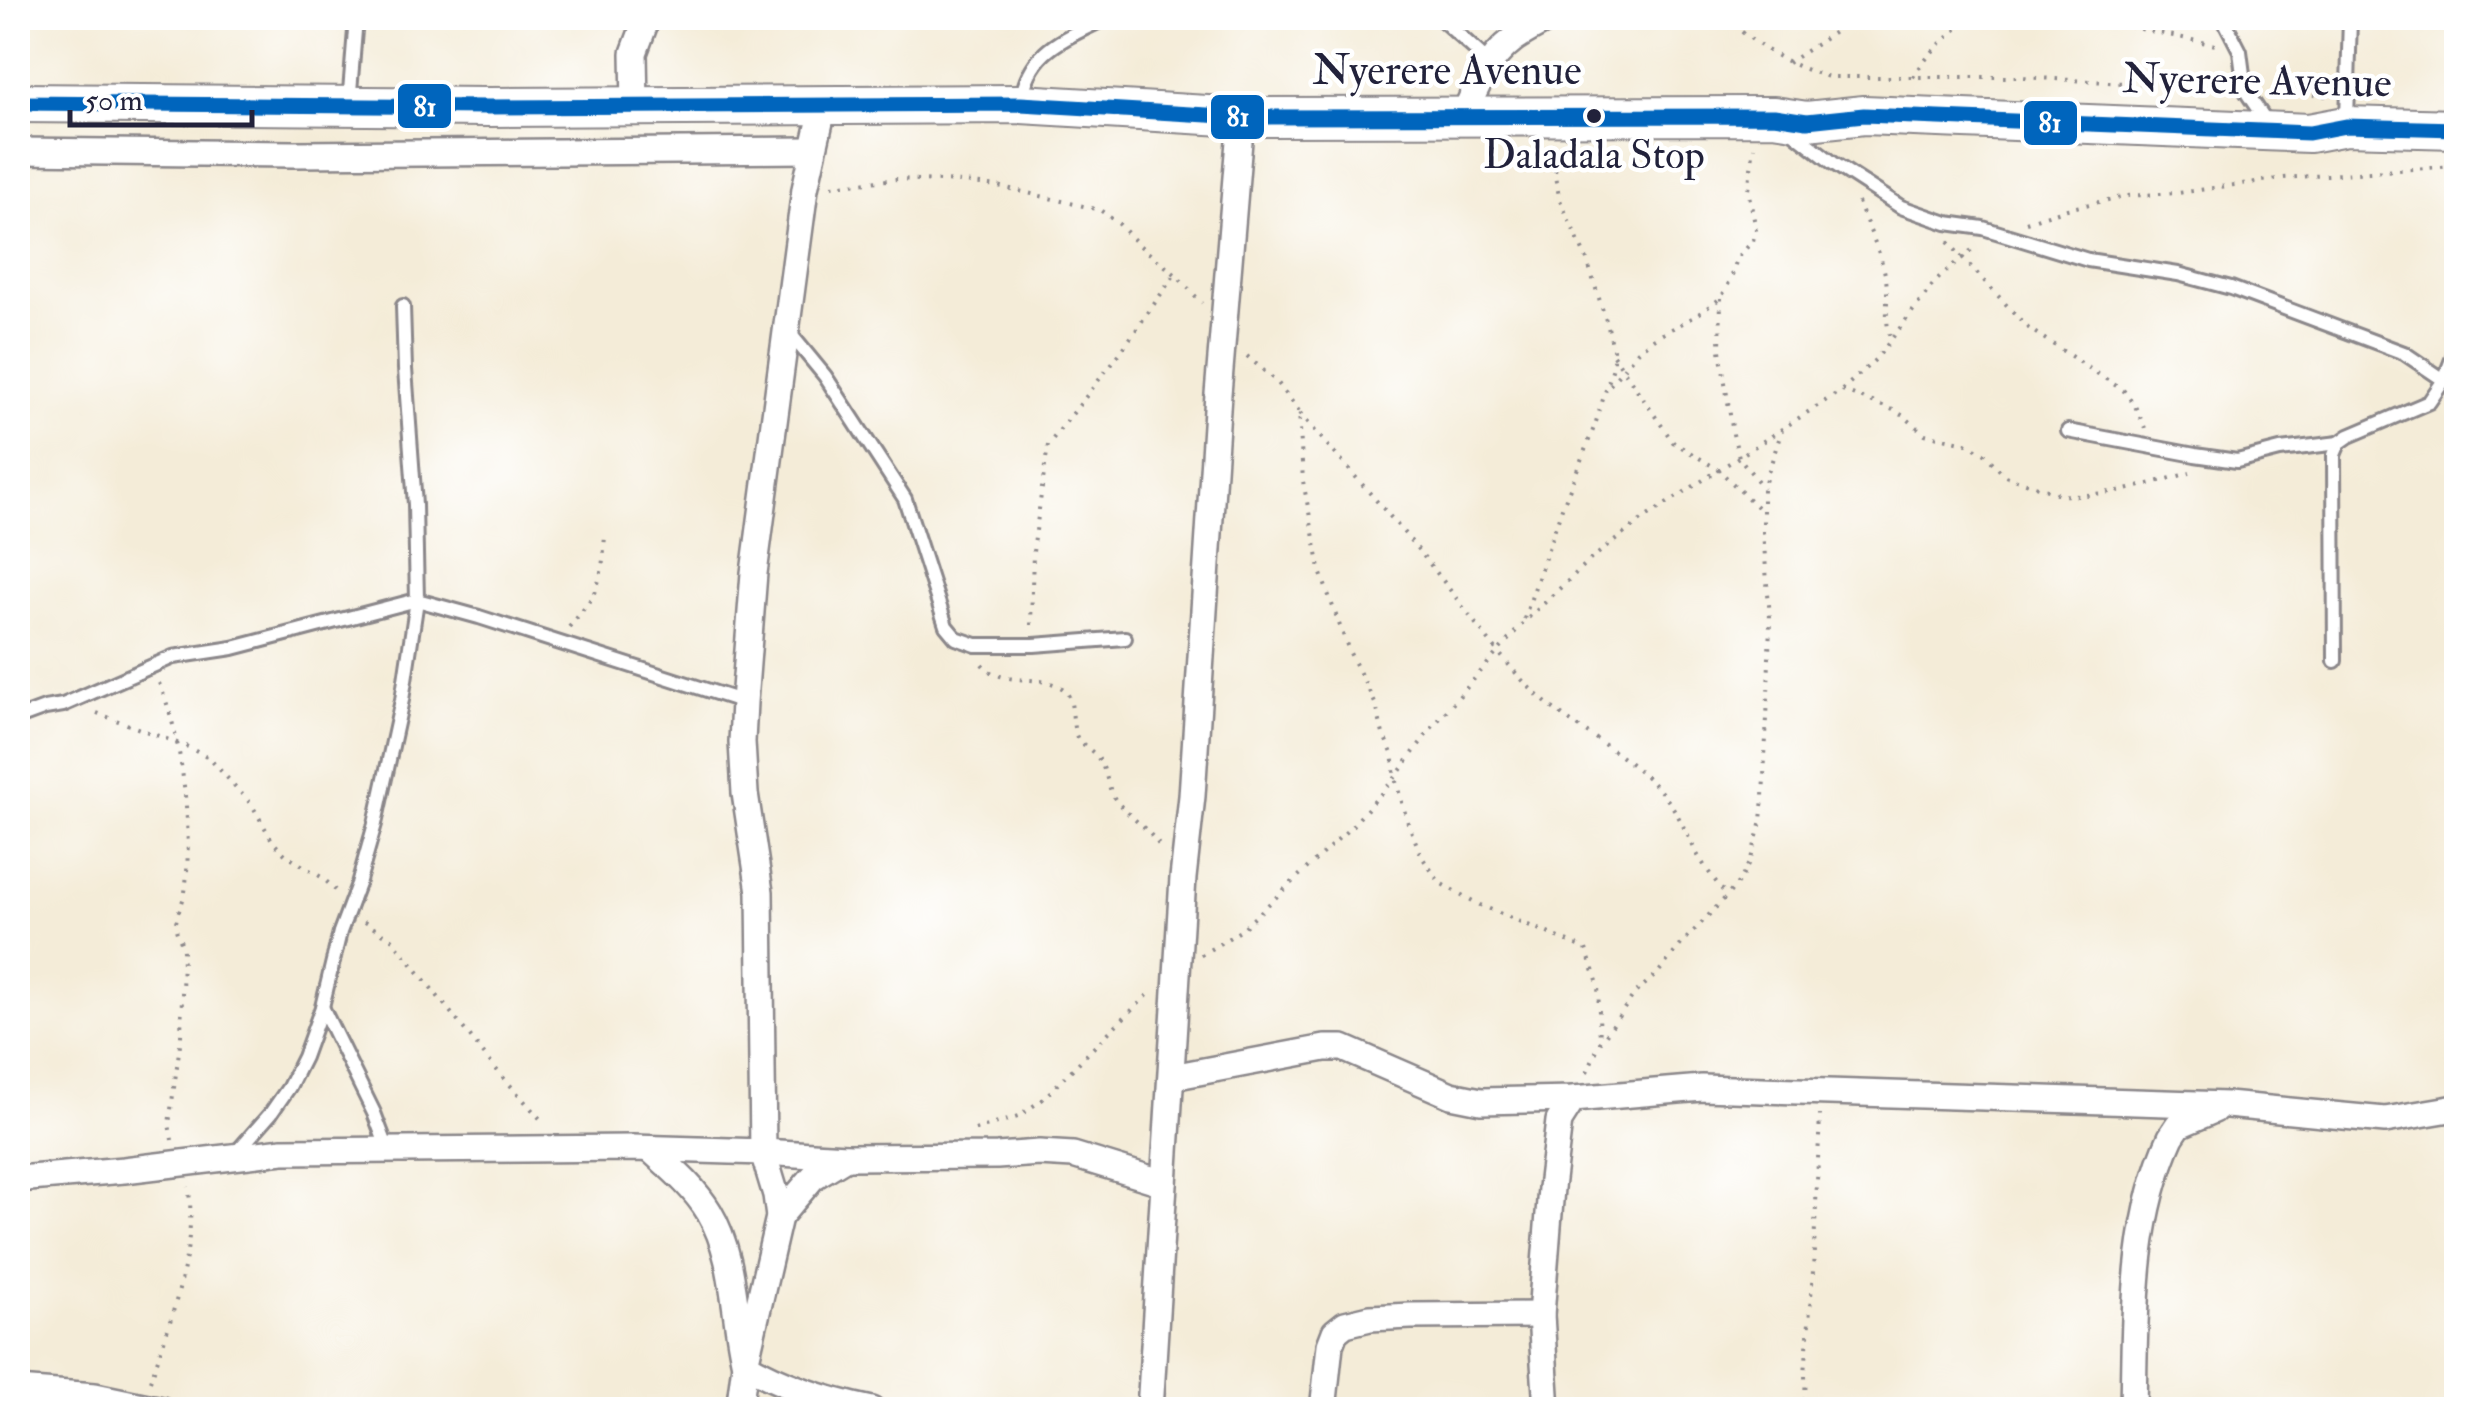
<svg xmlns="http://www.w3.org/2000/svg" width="2474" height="1427" font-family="'IM FELL Double Pica',serif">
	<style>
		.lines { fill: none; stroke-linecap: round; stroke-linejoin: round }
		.service-casing { stroke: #8b878a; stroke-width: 18 }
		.minor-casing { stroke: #8b878a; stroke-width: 30 }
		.primary-casing { stroke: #8b878a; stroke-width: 42 }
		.path { stroke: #8b878a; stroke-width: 4; stroke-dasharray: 2.5 8; stroke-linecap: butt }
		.service { stroke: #fff; stroke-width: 12 }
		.minor { stroke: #fff; stroke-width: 25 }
		.primary { stroke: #fff; stroke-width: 38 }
		.bus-1-casing { stroke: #fff; stroke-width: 22 }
		.bus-1 { stroke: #0065bd; stroke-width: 15 }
		.bus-dot { fill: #22223b; stroke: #fff; stroke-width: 4 }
		.labels { text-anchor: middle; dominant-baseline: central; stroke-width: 9; stroke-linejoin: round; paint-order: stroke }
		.bus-label { font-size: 40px; fill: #22223b; stroke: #fff }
		.street-label { font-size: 42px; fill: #22223b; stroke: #fff }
		.line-badge { stroke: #fff; stroke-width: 4 }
		.badge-label { font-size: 28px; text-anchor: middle; font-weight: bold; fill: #fff }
	</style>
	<rect width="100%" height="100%" fill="#fff"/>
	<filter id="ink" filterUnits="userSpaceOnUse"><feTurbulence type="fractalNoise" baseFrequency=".01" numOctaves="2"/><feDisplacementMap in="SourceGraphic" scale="20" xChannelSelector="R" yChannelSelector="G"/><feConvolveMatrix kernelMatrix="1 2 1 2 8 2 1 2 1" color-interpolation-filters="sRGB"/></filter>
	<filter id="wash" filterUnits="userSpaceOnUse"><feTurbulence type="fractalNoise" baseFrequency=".0048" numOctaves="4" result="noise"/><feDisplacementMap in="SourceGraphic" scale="40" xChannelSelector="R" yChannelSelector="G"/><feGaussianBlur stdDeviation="2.25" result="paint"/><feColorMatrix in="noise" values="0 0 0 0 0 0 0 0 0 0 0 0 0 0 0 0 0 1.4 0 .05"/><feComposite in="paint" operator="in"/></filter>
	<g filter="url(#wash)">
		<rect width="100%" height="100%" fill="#f4ecd8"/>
	</g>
	<g filter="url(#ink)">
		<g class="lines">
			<defs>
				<g id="service">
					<polyline points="1440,18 1490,63"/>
					<polyline points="1511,18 1511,41"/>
					<polyline points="2223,18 2240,51 2245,90 2268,124"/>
					<path d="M1021,102C1029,49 1063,40 1106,18"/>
					<polyline points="349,104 356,18"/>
					<polyline points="2347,120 2350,18"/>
					<polyline points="1792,131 1833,163 1901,207 1947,223 1983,228 2088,260 2178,274 2231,288 2404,353 2444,380"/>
					<polyline points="788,331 825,376 905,499 946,626 956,638 976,645 1034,645 1125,638"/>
					<polyline points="2068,431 2195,455 2237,461 2280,450 2339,443"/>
					<polyline points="2335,661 2334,455 2339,443 2349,436 2429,402 2444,380 2456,349"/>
					<polyline points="18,718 45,708 63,705 173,657 233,648 417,600 479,617 744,702"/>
					<polyline points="322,1007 374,1113 388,1150"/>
					<polyline points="235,1154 271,1113 289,1087 304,1057 322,1007 340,932 358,884 375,824 402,700 417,600 415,505 405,369 403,306"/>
				</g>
				<g id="minor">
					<polyline points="635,106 634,53 647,18"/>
					<path d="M1464,116C1475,88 1488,58 1514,39C1525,31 1538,25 1550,18"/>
					<polyline points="18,151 294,154 813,150"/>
					<polyline points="1172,1077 1325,1048 1343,1048 1451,1095 1481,1101 1573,1099 1702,1088 2227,1105 2385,1120 2456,1108"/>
					<path d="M650,1149C671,1168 694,1187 709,1212C736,1257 733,1315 745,1364C783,1386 829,1401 872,1410"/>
					<polyline points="18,1179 124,1170 283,1151 633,1148 763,1152 846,1157 997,1156 1039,1153 1073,1155 1164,1183"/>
					<polyline points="779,1217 813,1177 846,1157"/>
					<polyline points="18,1390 95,1396 162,1410"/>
					<polyline points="739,1410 745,1364 779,1217 776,1195 763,1152 760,892 745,793 742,742 744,702 754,573 805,189 824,104"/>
					<polyline points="1150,1410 1183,878 1192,796 1218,394 1241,117"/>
					<polyline points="1323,1410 1330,1345 1335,1332 1345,1324 1370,1318 1411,1316 1541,1315"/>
					<polyline points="1547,1410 1541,1315 1551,1188 1559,1121 1573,1099"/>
					<path d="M2133,1410C2135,1318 2132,1222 2171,1137L2179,1125L2214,1110"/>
				</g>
				<polyline id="primary" points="18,103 489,107 1021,104 1241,117 1774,116 1807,121 1864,115 2309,133 2346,126 2456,129"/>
			</defs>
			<use href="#service" class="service-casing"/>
			<use href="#minor" class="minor-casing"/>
			<use href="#primary" class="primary-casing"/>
			<g class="path">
				<path d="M1726,18C1756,46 1789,66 1829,77H2021L2227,89"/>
				<polyline points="2089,18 2216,45"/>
				<polyline points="1788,63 1856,18"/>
				<path d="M1913,77C1930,52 1947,34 1973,18"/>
				<polyline points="2271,92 2327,96"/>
				<polyline points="832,186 897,179 963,182 998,186 1100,210 1119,224 1139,245 1175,274 1202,303"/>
				<path d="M1858,202C1868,228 1881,252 1886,279C1889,299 1884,317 1890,337"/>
				<polyline points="2026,222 2067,209 2126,196 2178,193 2284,178 2456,166"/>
				<polyline points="1948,242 2028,328 2124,391 2135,406 2145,428"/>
				<polyline points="1721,298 1720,350 1733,434 1739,457 1763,488"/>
				<polyline points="1613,355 1673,442 1719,470 1762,512"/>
				<polyline points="1247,356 1277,382 1299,411 1303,481 1321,574 1349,651 1376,705 1383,734 1392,753 1395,778 1408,823 1422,857 1440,883 1480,905 1586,949 1598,984 1600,1043"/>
				<polyline points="1610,385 1638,351 1653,339 1694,317 1721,298 1731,279 1737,258 1753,241 1756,229 1748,190 1754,147"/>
				<polyline points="1842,390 1893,410 1904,416 1925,434 1966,443 1985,454 2005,476 2062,495 2079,496 2126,490 2190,473"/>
				<path d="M1300,413C1338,458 1378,501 1415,546C1453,591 1485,640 1525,683C1566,727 1623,748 1662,793C1678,811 1685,831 1696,852C1705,868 1716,882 1727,896"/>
				<polyline points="1524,619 1562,508 1595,425 1613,367 1613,349 1608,327 1587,260 1560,200 1555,177 1556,149"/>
				<polyline points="1031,625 1033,552 1048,445 1120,353 1175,274"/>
				<path d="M569,627C600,591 602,581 605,535"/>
				<path d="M982,664C1001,688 1039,673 1062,688C1077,698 1069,725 1078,739C1085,747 1095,752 1100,761C1108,775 1108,792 1118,803C1132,819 1150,830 1161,848"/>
				<path d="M159,683C183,737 193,834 185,892C183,903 177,913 176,923C174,933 183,941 183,952L181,1037L169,1124L172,1140"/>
				<polyline points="97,713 188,747 210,759 252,805 273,842 287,856 323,878 335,890"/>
				<polyline points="364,922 392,939 495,1068 543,1122"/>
				<polyline points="1201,955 1240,931 1351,827 1395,778 1429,731 1523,623 1591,559 1643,519 1842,390 1877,358 1935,282 1963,256 1978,246"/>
				<polyline points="1587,1072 1600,1043 1635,993 1657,974 1684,941 1727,896 1741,879 1751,859 1761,821 1763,797 1768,697 1770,617 1763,533 1763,488 1782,430"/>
				<polyline points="975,1130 1018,1117 1043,1099 1113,1028 1150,993"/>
				<path d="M150,1381C169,1329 199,1240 188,1187"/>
				<polyline points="1806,1410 1805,1374 1813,1271 1820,1115"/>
			</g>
			<use href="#service" class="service"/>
			<use href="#minor" class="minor"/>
			<use href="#primary" class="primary"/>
			<defs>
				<polyline id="bus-1" points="18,103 489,107 1021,104 1241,117 1774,116 1807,121 1864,115 2309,133 2346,126 2456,129"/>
			</defs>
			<use href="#bus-1" class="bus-1-casing"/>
			<use href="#bus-1" class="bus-1"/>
		</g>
	</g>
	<circle class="bus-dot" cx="1594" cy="116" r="9"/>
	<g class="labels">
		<g class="bus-label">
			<text x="1594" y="155">Daladala Stop</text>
		</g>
		<g class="street-label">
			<text x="1447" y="71">Nyerere Avenue</text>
			<text transform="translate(2257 81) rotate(1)">Nyerere Avenue</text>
		</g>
	</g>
	<g class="line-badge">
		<rect x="396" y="82" width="57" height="48" rx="10" fill="#0065bd"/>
		<rect x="1209" y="93" width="57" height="48" rx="10" fill="#0065bd"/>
		<rect x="2022" y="99" width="57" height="48" rx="10" fill="#0065bd"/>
	</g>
	<g class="badge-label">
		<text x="425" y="116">81</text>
		<text x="1238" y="126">81</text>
		<text x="2050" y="132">81</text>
	</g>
	<rect width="2474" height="1427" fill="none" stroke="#fff" stroke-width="60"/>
	<path d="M70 110v15h182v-15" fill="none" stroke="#22223b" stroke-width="5"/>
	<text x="85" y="110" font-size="30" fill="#22223b" stroke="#ffffff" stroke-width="8" paint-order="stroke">50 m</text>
</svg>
